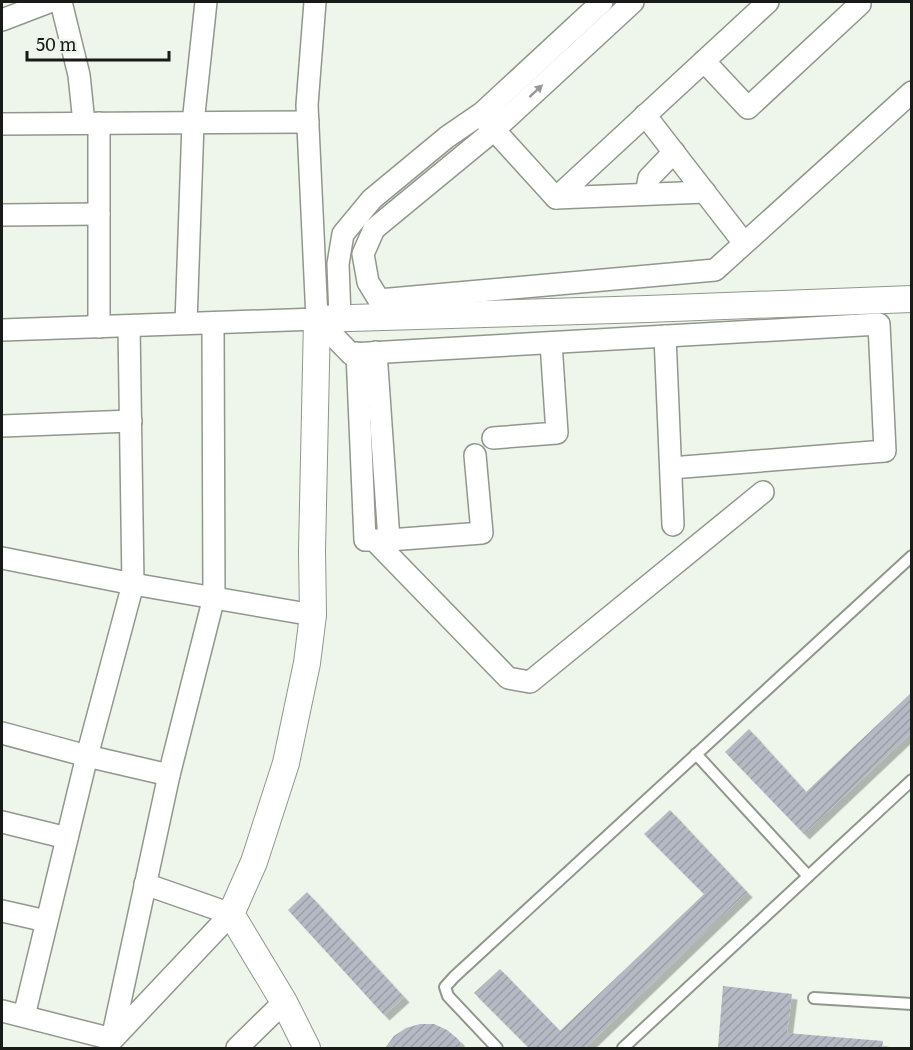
<svg xmlns="http://www.w3.org/2000/svg" width="913" height="1050" font-family="Literata,serif">
	<style>
		.building { fill: url(#building-hatch); filter: url(#shadow) }
		.lines { fill: none; stroke-linecap: round; stroke-linejoin: round }
		.service-casing { stroke: #91978d; stroke-width: 14 }
		.minor-casing { stroke: #91978d; stroke-width: 24 }
		.tertiary-casing { stroke: #91978d; stroke-width: 28 }
		.service { stroke: #fff; stroke-width: 10 }
		.minor { stroke: #fff; stroke-width: 21 }
		.tertiary { stroke: #fff; stroke-width: 26 }
		.oneway { fill: #979897 }
	</style>
	<defs>
		<pattern id="building-hatch" width="6" height="6" patternUnits="userSpaceOnUse" patternTransform="scale(1.5)"><rect width="6" height="6" fill="#b4b9c3"/><path d="M-1 1l2-2M0 6l6-6M5 7l2-2" fill="none" stroke="#9a9ea7"/></pattern>
		<filter id="shadow"><feDropShadow dx="5.5" dy="5.5" stdDeviation="0" flood-color="#0004"/></filter>
	</defs>
	<rect width="100%" height="100%" fill="#eef5ea"/>
	<g class="building">
		<polygon points="912,692 912,732 804,834 725,752 749,729 806,792"/>
		<polygon points="670,810 747,892 585,1048 529,1048 474,993 500,969 560,1031 704,894 644,834"/>
		<polygon points="307,892 404,997 384,1015 288,910"/>
		<polygon points="723,986 792,994 787,1033 883,1041 882,1048 718,1048"/>
		<polygon points="420,1024 434,1024 447,1030 458,1039 463,1048 385,1048 394,1036 406,1028"/>
	</g>
	<g class="lines">
		<defs>
			<g id="service">
				<polyline points="696,754 808,876"/>
				<polyline points="814,998 912,1004"/>
				<polyline points="497,1048 448,996 445,987 454,977 912,556"/>
				<polyline points="623,1048 912,780"/>
			</g>
			<g id="minor">
				<polyline points="61,2 79,75 84,123"/>
				<polyline points="315,2 307,105 317,319 351,354 879,324 885,451 671,468"/>
				<polyline points="633,2 493,131 374,229 363,254 368,282 379,300 715,270 912,92"/>
				<polyline points="2,20 49,2"/>
				<polyline points="704,61 748,108 860,4 858,2"/>
				<polyline points="645,115 744,243"/>
				<polyline points="486,121 556,198 768,2"/>
				<polyline points="99,123 99,327"/>
				<polyline points="2,124 308,122"/>
				<polyline points="646,194 649,178 674,152"/>
				<polyline points="556,198 705,192"/>
				<polyline points="2,215 99,214"/>
				<polyline points="340,318 338,264 343,234 372,199 447,137 482,113 602,2"/>
				<polyline points="186,323 193,123 206,2"/>
				<polyline points="2,330 317,319"/>
				<polyline points="665,336 673,525"/>
				<polyline points="376,352 389,540"/>
				<polyline points="357,353 365,540 389,540 482,533 475,455"/>
				<polyline points="2,426 131,421"/>
				<polyline points="493,438 557,433 551,343"/>
				<polyline points="374,540 508,678 530,682 763,492"/>
				<polyline points="2,558 133,584 313,615"/>
				<polyline points="2,733 87,756 169,775"/>
				<polyline points="2,822 67,838"/>
				<polyline points="2,911 46,921"/>
				<polyline points="2,1011 112,1039 169,775 214,597 213,323"/>
				<polyline points="24,1016 87,756 133,584 129,326"/>
				<polyline points="112,1040 231,914 145,884"/>
				<polyline points="237,1048 284,1002"/>
			</g>
			<polyline id="tertiary" points="307,1048 284,1002 231,914 254,862 286,763 307,663 313,615 312,551 317,319 647,309 912,299"/>
		</defs>
		<use href="#service" class="service-casing"/>
		<use href="#minor" class="minor-casing"/>
		<use href="#tertiary" class="tertiary-casing"/>
		<use href="#service" class="service"/>
		<use href="#minor" class="minor"/>
		<use href="#tertiary" class="tertiary"/>
	</g>
	<defs><path id="oneway-solid" d="M-6-.8H1V-3.2L6.5 0L1 3.2V.8H-6Z" transform="scale(1.5)"/></defs>
	<use class="oneway" href="#oneway-solid" transform="translate(536 91) rotate(-43)"/>
	<rect width="913" height="1050" fill="none" stroke="#181b17" stroke-width="6"/>
	<path d="M27 51v9h142v-9" fill="none" stroke="#181b17" stroke-width="3"/>
	<text x="36" y="51" font-size="18" fill="#181b17" stroke="#eef5ea" stroke-width="4.5" paint-order="stroke">50 m</text>
</svg>
